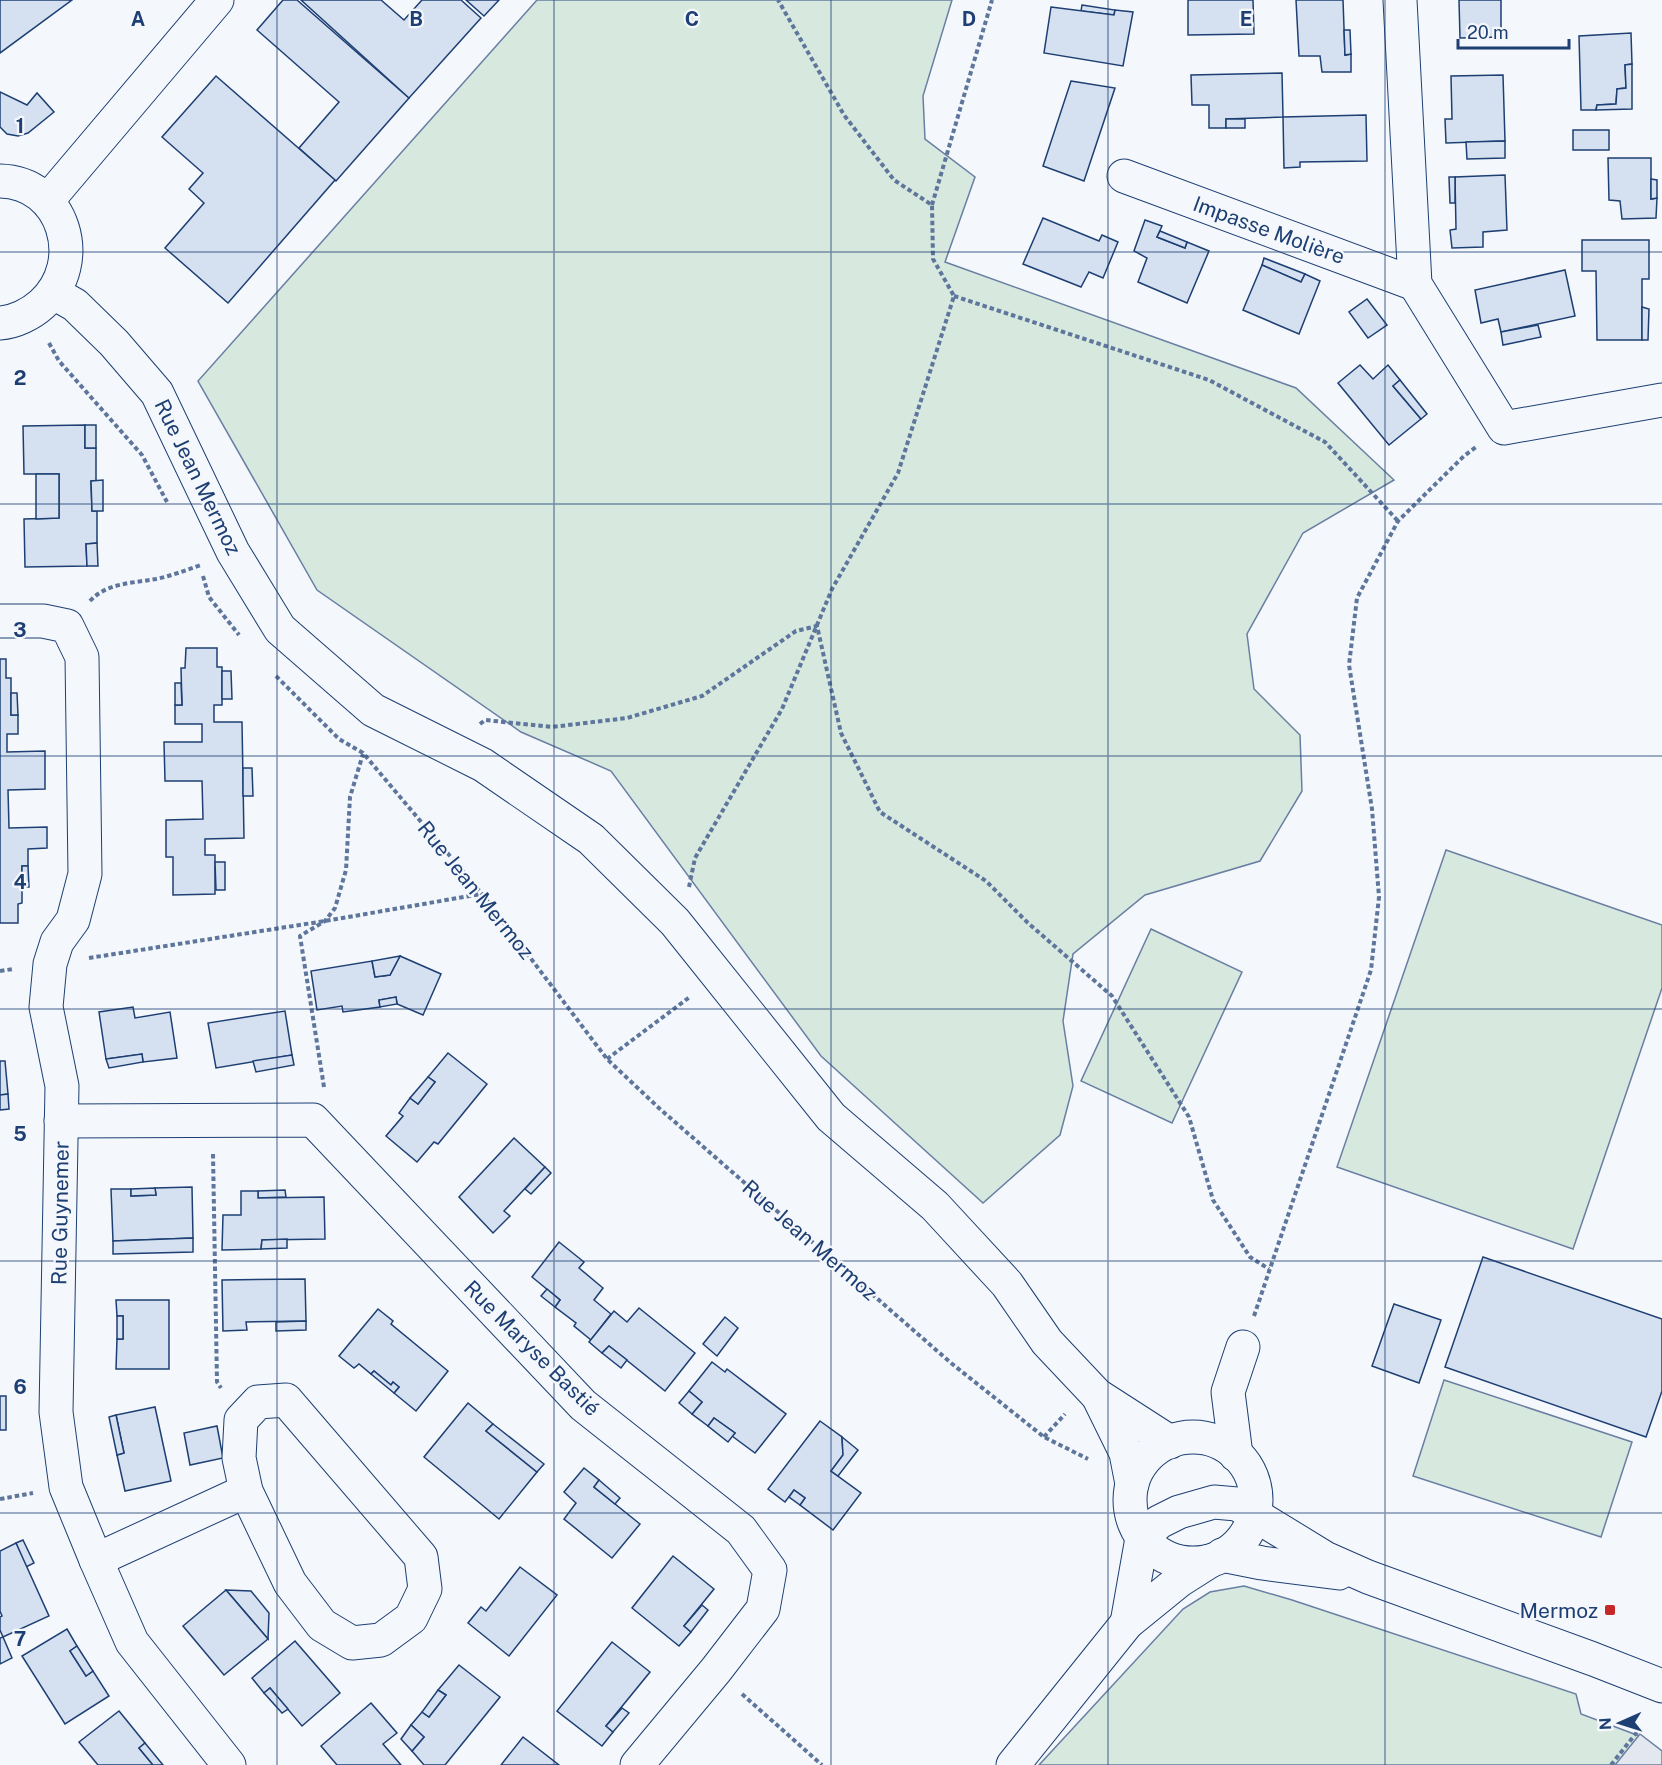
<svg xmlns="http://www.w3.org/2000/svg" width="1662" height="1765" font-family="'Public Sans',sans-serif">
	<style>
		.green { fill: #d7e8df; stroke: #687fa3; stroke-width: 1.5 }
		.parking { fill: #e3e8f0; stroke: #687fa3; stroke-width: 1.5 }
		.building { fill: #d5e0f0; stroke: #1d3f73; stroke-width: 1.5 }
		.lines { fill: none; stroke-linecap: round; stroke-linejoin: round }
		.minor-casing { stroke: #1d3f73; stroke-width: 35 }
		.path { stroke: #5e769c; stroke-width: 4; stroke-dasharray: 4.5 3; stroke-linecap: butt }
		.minor { stroke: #f4f7fb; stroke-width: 33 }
		.grid { fill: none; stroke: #1d3f73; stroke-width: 1.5; stroke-opacity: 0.55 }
		.poi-dot { fill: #c62828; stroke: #f4f7fb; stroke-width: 2 }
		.labels { text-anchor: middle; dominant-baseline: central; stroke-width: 4.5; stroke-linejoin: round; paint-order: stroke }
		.street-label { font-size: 21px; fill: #1d3f73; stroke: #f4f7fb }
		.poi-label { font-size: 21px; fill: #1d3f73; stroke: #f4f7fb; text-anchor: end }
		.grid-label { font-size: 20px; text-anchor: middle; font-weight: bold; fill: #1d3f73; stroke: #f4f7fb; stroke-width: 4.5; stroke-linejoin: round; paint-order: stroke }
	</style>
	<rect width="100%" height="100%" fill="#f4f7fb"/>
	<g class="green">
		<polygon points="537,0 952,0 923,96 925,139 975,177 945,262 1296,388 1394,480 1303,533 1247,634 1254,689 1300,735 1302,791 1260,861 1145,895 1073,954 1063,1021 1073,1086 1060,1135 983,1203 821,1056 611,771 521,732 317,590 198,381"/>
		<polygon points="1446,850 1662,925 1662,988 1573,1249 1337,1167"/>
		<polygon points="1151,929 1242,972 1172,1123 1081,1081"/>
		<polygon points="1444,1380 1632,1442 1601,1537 1413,1476"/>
		<polygon points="1244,1586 1292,1600 1576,1694 1581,1714 1642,1737 1662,1752 1662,1765 1039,1765 1183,1609 1210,1592"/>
	</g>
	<polygon class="parking" points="1640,1734 1662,1751 1662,1765 1615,1765"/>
	<g class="building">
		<polygon points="0,0 72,0 0,53"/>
		<polygon points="283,0 297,0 409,98 336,181 299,148 339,102 257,30"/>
		<polygon points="301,0 381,0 404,20 422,0 461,0 481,18 409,98"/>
		<polygon points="466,0 499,0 484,16"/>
		<polygon points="1188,0 1253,0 1254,34 1188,35"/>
		<polygon points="1296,0 1343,0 1345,55 1351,54 1351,72 1322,72 1320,56 1299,56"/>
		<polygon points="1459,0 1501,0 1501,37 1460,38"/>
		<polygon points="1082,5 1115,10 1114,15 1081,11"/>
		<polygon points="1051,7 1114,15 1115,10 1133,12 1123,66 1044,53"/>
		<polygon points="1344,30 1350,30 1351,54 1345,55"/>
		<polygon points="1631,33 1632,64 1625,65 1626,88 1617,89 1616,104 1597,105 1596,110 1581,110 1579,36"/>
		<polygon points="1632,64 1632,109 1596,110 1597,105 1616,104 1617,89 1626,88 1625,65"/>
		<polygon points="1282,73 1283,117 1226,119 1226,128 1209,128 1209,105 1192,105 1191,75"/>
		<polygon points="1503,75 1505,141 1446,143 1445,119 1452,119 1451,76"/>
		<polygon points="216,76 335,180 228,303 165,248 204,203 189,189 203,173 162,137"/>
		<polygon points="1071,81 1115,88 1084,181 1043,166"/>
		<polygon points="0,92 27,105 37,93 54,112 28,133 18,136 7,134 0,127"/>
		<polygon points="1366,115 1367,161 1300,162 1300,167 1284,168 1283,117"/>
		<rect x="1226" y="119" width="19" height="9"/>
		<rect x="1573" y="130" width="36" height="20"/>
		<polygon points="1505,141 1505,158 1467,159 1466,142"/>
		<polygon points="1608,158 1651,158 1651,199 1657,198 1656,218 1622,219 1620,201 1609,200"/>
		<polygon points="1505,175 1507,230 1483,232 1483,247 1452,248 1450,230 1456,229 1455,177"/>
		<polygon points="1449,177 1455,177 1455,203 1450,203"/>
		<polygon points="1651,179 1657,180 1657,198 1651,199"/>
		<polygon points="1043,218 1099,241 1102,235 1118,242 1103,278 1089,272 1081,287 1023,264"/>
		<polygon points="1145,220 1162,226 1157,237 1185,248 1187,242 1209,251 1187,303 1138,282 1147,258 1134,251"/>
		<polygon points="1160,231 1187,242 1185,248 1157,237"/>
		<polygon points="1582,240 1649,240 1649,279 1642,279 1642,340 1597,340 1596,271 1582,271"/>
		<polygon points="1264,258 1305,274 1301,282 1262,265"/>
		<polygon points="1262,265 1301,282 1305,274 1320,281 1299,334 1243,310"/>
		<polygon points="1565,270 1575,316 1501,332 1498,319 1481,323 1475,290"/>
		<polygon points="1367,299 1387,325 1368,338 1349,312"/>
		<polygon points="1642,307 1649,309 1648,340 1642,340"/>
		<polygon points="1538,325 1541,337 1503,345 1501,332"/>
		<polygon points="1360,365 1373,379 1388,365 1400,380 1393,386 1421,419 1389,445 1338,383"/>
		<polygon points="1400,380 1427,414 1421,419 1393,386"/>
		<polygon points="85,425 85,448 96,448 96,481 91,481 92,511 97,511 97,543 86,544 87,566 25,567 24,519 59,518 59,474 24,474 23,426"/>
		<rect x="85" y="425" width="11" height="23"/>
		<polygon points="36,474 59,474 59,518 36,519"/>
		<polygon points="103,480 103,511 92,511 91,481"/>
		<polygon points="97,543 98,566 87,566 86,544"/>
		<polygon points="186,648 217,648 217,667 222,667 222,705 214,705 214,722 242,722 244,838 205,839 205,855 215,855 215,894 173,895 173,857 166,857 166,820 203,819 202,781 165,781 164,742 202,742 202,724 175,724 175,705 182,705 181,668 185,668"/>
		<polygon points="0,659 6,659 6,678 11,678 11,715 18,715 18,734 7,734 7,752 45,751 45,789 8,790 9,828 47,827 47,848 28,849 28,866 22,866 22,903 18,904 18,923 0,923"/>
		<polygon points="222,671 231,671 232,699 222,699"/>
		<polygon points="175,683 181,683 182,705 175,705"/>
		<polygon points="11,693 17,693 18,715 11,715"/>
		<polygon points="243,768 252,768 253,796 243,796"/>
		<polygon points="215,862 225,862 225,890 216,890"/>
		<polygon points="22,866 28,866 29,887 22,887"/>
		<polygon points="400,956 441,974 423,1015 397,1004 396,997 379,1000 380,1007 343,1012 342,1006 317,1010 311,971 372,961 375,977 390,975"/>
		<polygon points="400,956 390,975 375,977 372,961"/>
		<polygon points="396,997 397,1004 380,1007 379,1000"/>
		<polygon points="133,1007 135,1018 170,1012 177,1058 143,1062 142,1054 106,1059 99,1012"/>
		<polygon points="285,1011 292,1055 216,1068 208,1023"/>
		<polygon points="448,1053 487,1084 438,1144 434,1142 417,1162 386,1136 403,1116 399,1113 410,1098 418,1104 435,1082 428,1077"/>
		<polygon points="142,1054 143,1062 109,1068 106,1059"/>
		<polygon points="292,1055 294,1065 256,1072 253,1061"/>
		<polygon points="0,1061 5,1061 8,1094 0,1095"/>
		<polygon points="428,1077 435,1082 418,1104 410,1098"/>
		<polygon points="8,1094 9,1109 0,1110 0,1095"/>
		<polygon points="514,1138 545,1167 504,1211 510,1216 493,1233 459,1197"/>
		<polygon points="545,1167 551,1173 531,1194 525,1189"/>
		<polygon points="192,1187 193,1238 113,1241 111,1189 131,1189 131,1196 156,1195 155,1188"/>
		<polygon points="155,1188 156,1195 131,1196 131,1189"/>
		<polygon points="285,1190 286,1197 258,1198 258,1191"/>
		<polygon points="241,1191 258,1191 258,1198 324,1197 325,1239 262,1240 261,1249 222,1250 223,1215 241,1215"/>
		<polygon points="193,1238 193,1252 113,1254 113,1241"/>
		<polygon points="287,1239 287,1248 261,1249 262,1240"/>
		<polygon points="559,1242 584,1262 579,1268 603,1288 594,1300 611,1314 591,1340 574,1326 576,1323 555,1307 560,1300 532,1277"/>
		<polygon points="1483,1257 1662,1319 1662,1391 1646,1437 1445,1367"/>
		<polygon points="305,1279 306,1321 246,1322 247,1330 223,1331 222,1280"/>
		<polygon points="547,1289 560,1300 555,1307 541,1296"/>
		<polygon points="116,1300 169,1300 169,1369 116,1369 117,1339 123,1339 123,1316 117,1316"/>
		<polygon points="1394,1304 1441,1320 1419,1383 1372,1366"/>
		<polygon points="639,1308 695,1353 665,1391 609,1346 602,1353 589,1342 614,1311 627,1322"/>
		<polygon points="378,1309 393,1321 391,1324 448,1371 416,1411 394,1393 399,1387 393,1382 391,1385 374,1371 371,1374 359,1364 354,1368 339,1356"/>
		<rect x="117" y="1316" width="6" height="23"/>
		<polygon points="725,1317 738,1328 717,1356 703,1344"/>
		<polygon points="306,1321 306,1330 276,1331 276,1322"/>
		<polygon points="609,1346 627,1360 621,1368 602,1353"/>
		<polygon points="712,1362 725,1372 727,1369 786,1414 755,1453 732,1436 735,1433 714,1418 708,1426 692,1414 702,1402 689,1391"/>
		<polygon points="374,1371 391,1385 393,1382 399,1387 394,1393 371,1374"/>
		<polygon points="689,1391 702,1402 692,1414 679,1403"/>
		<rect x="0" y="1396" width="6" height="34"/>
		<polygon points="468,1403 493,1424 486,1431 537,1472 499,1519 424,1457"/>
		<polygon points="155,1407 171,1481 125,1491 117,1455 124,1453 116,1415"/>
		<polygon points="116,1415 124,1453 117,1455 109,1417"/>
		<polygon points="714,1418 735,1433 728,1442 708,1426"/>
		<polygon points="820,1421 842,1437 843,1455 831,1471 861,1493 833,1530 800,1505 805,1498 794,1490 785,1502 768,1489"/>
		<polygon points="493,1424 544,1464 537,1472 486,1431"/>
		<polygon points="217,1426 223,1458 190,1465 184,1433"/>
		<polygon points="842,1437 858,1450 838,1476 831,1471 843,1455"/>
		<polygon points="584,1468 599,1480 594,1487 640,1524 612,1558 564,1519 576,1503 564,1492"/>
		<polygon points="599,1480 620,1498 615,1504 594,1487"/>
		<polygon points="794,1490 805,1498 800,1505 789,1497"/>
		<polygon points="23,1540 34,1563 26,1567 16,1543"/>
		<polygon points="16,1543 49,1616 3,1637 0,1630 0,1617 2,1616 0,1611 0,1551"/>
		<polygon points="673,1556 714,1589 684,1626 691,1632 679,1646 632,1608"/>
		<polygon points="520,1567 557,1595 509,1656 468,1623 481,1607 486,1611"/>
		<polygon points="226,1590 251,1591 269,1613 268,1639"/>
		<polygon points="226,1590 268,1639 224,1675 183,1626"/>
		<polygon points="702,1605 708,1610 691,1632 684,1626"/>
		<polygon points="67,1629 77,1646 70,1651 86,1676 93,1671 109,1696 65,1724 22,1656"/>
		<polygon points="3,1637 12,1658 0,1664 0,1638"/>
		<polygon points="295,1641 340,1693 302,1726 270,1688 264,1693 252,1678"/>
		<polygon points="612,1642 650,1672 606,1726 613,1732 602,1746 557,1711"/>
		<polygon points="77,1646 93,1671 86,1676 70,1651"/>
		<polygon points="459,1665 500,1697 445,1765 424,1765 412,1751 424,1737 411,1725 422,1712 429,1717 446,1695 438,1690"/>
		<polygon points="270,1688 288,1709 282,1713 264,1693"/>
		<polygon points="438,1690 446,1695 429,1717 422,1712"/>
		<polygon points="371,1703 397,1733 383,1744 401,1765 337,1765 321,1746"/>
		<polygon points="622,1708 629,1713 613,1732 606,1726"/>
		<polygon points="119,1711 145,1743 139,1748 153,1765 98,1765 79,1742"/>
		<polygon points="411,1725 424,1737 412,1751 401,1739"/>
		<polygon points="523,1737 559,1765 501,1765"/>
		<polygon points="145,1743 163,1765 153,1765 139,1748"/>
	</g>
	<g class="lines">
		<defs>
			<g id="minor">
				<polyline points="1400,0 1415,284 1504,428 1662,400"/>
				<polyline points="1124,176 1415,284"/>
				<path d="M0,181C64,182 88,263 42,304C31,314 15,322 0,323"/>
				<polyline points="47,201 217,0"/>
				<polyline points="54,293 75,305 114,343 157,393 233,552 280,629 373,710 483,765 591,839 675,922 831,1117 935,1206 1007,1284 1047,1342 1097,1395 1170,1442"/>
				<polyline points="0,621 43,621 67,626 82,657 85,874 73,920 57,942 50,964 46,1007 62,1086 56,1412 66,1487 96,1560 132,1642 229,1765"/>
				<polyline points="61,1121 313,1120 583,1405 741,1530 770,1570 763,1609 716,1670 637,1765"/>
				<polyline points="1098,1396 1126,1453 1132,1484"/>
				<polygon points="286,1400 421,1557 425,1589 411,1618 381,1640 352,1643 322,1625 290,1583 246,1491 239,1458 241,1420 258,1402"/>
				<circle cx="1193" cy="1500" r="63"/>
				<polyline points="1236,1455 1228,1392 1243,1347"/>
				<polyline points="1142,1538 1159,1522 1179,1512 1214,1502 1237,1504 1325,1558 1368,1577 1593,1659 1662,1686"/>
				<polyline points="1222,1555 1262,1563 1339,1573"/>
				<polyline points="96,1560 246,1491"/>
				<polyline points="1127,1623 1142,1538"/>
				<polyline points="1013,1765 1127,1623 1180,1580 1210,1561"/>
			</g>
		</defs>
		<use href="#minor" class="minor-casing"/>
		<g class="path">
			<polyline points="932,205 992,0"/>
			<polyline points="954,296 1209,380 1325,442 1398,521"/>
			<polyline points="49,343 59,361 142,455 167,502"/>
			<polyline points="203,576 209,597 239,635"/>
			<path d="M90,601C106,583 133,583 156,579C171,576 186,570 201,565"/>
			<polyline points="276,676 339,739 363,753 482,894 607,1059 660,1109 951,1363 1044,1437 1088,1459"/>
			<polyline points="480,724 485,720 552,727 627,718 702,696 796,631 817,626 841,733 880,812 986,881 1028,923 1112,996 1189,1117 1213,1200 1250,1257 1269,1269"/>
			<polyline points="689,887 695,858 782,709 832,589 898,473 954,296 933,259 932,205 894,180 844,115 778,0"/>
			<polyline points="89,958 325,921 481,894"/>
			<polyline points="0,971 13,969"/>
			<polyline points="607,1059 691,996"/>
			<polyline points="324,1087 300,936 325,921 335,908 346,870 350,797 363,754"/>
			<polyline points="213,1154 217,1382 221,1388"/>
			<polyline points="1254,1316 1371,970 1379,897 1372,809 1349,665 1357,598 1398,521 1464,456 1476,447"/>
			<polyline points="1044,1437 1065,1414"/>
			<polyline points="0,1499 33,1493"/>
			<polyline points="742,1694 822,1765"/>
			<polyline points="1611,1765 1641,1727"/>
		</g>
		<use href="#minor" class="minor"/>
	</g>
	<path class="grid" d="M277,0V1765M554,0V1765M831,0V1765M1108,0V1765M1385,0V1765M0,252H1662M0,504H1662M0,756H1662M0,1009H1662M0,1261H1662M0,1513H1662"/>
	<rect class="poi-dot" x="1604" y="1604" width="12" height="12" rx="3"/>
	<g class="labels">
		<g class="street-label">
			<text transform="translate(1269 230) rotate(20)">Impasse Molière</text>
			<text transform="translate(198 477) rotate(64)">Rue Jean Mermoz</text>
			<text transform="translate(476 890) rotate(51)">Rue Jean Mermoz</text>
			<text transform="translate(60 1213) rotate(-89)">Rue Guynemer</text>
			<text transform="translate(810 1240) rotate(41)">Rue Jean Mermoz</text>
			<text transform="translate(532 1348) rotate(45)">Rue Maryse Bastié</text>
		</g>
		<g class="poi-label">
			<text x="1598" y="1610">Mermoz</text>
		</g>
	</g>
	<g class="grid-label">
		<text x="138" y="26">A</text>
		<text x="416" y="26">B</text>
		<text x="692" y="26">C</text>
		<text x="969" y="26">D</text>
		<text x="1246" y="26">E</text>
		<text x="20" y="133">1</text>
		<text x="20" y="385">2</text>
		<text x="20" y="637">3</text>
		<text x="20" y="889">4</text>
		<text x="20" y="1141">5</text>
		<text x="20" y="1394">6</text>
		<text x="20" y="1646">7</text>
	</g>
	<g transform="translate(1620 1723) rotate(267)" stroke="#f4f7fb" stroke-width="4.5" paint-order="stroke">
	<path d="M0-4.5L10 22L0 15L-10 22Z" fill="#1d3f73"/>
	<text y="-9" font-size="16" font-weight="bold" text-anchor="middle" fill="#1d3f73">N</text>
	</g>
	<path d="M1458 39v9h111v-9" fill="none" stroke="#1d3f73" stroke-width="3"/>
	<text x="1467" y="39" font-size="18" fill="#1d3f73" stroke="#f4f7fb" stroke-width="4.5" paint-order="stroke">20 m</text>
</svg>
